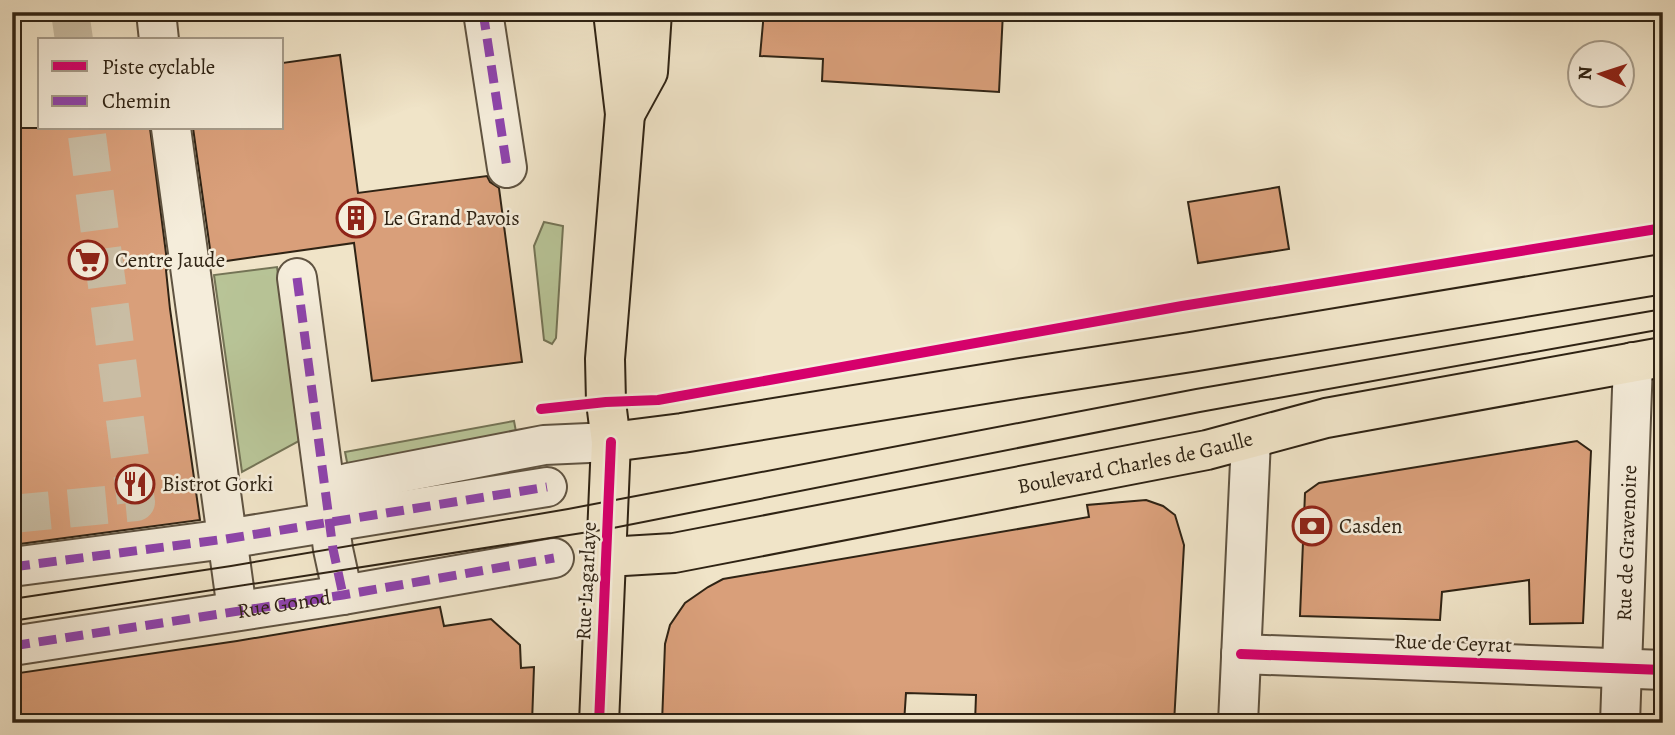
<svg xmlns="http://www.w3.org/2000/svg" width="1675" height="735" font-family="Alegreya,serif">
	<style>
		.green { fill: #b8c497; stroke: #747456; stroke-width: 2 }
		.building { fill: #d99f7a; stroke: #2f2314; stroke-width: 2 }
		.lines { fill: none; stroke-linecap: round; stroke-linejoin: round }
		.minor-tunnel { stroke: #c9bda4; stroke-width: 38; stroke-dasharray: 38 19; stroke-linecap: butt }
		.minor-casing { stroke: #5f5341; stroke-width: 42 }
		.major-casing { stroke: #2f2314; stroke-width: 42 }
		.minor { stroke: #f5eddb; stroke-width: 38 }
		.major { stroke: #f0e4c8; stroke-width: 38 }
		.tram { stroke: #2f2314; stroke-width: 2 }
		.quiet { stroke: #8e44ad; stroke-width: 9; stroke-dasharray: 18 9; stroke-linecap: butt }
		.cycleway-casing { stroke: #f5eddb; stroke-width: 15 }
		.cycleway { stroke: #d6006c; stroke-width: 10 }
		.labels { text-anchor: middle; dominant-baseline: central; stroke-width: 5; stroke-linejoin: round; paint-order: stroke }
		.poi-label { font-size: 21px; fill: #2f2314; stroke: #f5eddb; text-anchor: start }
		.street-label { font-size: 21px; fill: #2f2314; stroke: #f5eddb }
	</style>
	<rect width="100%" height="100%" fill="#f0e4c8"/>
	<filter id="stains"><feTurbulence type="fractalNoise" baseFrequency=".00286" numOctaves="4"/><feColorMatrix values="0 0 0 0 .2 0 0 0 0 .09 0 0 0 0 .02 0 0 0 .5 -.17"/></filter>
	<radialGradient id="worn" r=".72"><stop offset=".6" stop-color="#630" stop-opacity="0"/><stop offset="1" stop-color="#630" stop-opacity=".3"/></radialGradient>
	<g class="green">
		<polygon points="544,222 563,226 556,338 552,344 544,340 534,246"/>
		<polygon points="277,267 299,441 242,472 214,275"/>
		<polygon points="514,421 517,437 348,467 345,452"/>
	</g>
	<g class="building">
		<polygon points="764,12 1003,12 999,92 822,81 823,59 760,56"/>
		<polygon points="340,55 358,193 487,176 490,182 499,188 522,362 372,381 354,243 212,263 193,128 282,128 282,63"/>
		<polygon points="12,128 150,128 168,269 166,270 170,309 200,520 12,545"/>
		<polygon points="1279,187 1289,249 1198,263 1188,202"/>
		<polygon points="1577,441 1591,451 1583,623 1530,624 1529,580 1442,592 1440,620 1300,616 1305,493 1319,483"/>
		<polygon points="1146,500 1163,506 1175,515 1184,545 1174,723 975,723 976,695 906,693 904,723 662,723 665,644 670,625 685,603 708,587 723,579 1089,517 1087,505"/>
		<polygon points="440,607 444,626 491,619 520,645 521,668 534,667 532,723 12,723 12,674 237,641"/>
	</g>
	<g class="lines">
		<g class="minor-tunnel">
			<polyline points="70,12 74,40"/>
			<polyline points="12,514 136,502 86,128"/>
		</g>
		<defs>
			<g id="minor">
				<polyline points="156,12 159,40"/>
				<polyline points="483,12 507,168"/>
				<polyline points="171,128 237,610"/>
				<polyline points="297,278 333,549 343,595"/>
				<polyline points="348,483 544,445 611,442"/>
				<polyline points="12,567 226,539 547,487"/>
				<path id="s1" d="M12,646L343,595L554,558"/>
				<polyline points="1241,654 1663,670"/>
				<polyline points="1238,723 1251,440"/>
				<path id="s2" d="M1620,723L1633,362"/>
			</g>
			<g id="major">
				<polyline points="625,114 648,72 652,12"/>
				<polyline points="611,442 682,433 1021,378 1191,352 1663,274"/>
				<path id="s3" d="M607,557L674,553L1207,450L1326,418L1663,357"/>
				<polyline points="599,723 611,442 606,402 605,359 625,114 613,12"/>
			</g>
		</defs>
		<use href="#minor" class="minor-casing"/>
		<use href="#major" class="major-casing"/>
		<use href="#minor" class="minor"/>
		<use href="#major" class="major"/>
		<g class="tram">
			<polyline points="12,599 231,566 568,509 1196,389 1663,309"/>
			<polyline points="12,621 608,529 1200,412 1663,329"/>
		</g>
		<g class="quiet">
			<polyline points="483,12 507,168"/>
			<polyline points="297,278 333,549 343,595"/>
			<polyline points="12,567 226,539 547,487"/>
			<polyline points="12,646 343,595 554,558"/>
		</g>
		<defs>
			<g id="cycleway">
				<polyline points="541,409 606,402 658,400 1182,306 1663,228"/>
				<polyline points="1241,654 1663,670"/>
				<polyline points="599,723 611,442"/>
			</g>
		</defs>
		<use href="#cycleway" class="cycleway-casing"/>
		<use href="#cycleway" class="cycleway"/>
	</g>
	<defs>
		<symbol id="building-ring" viewBox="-11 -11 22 22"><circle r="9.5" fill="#f5eddb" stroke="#8f2418" stroke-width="1.5"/><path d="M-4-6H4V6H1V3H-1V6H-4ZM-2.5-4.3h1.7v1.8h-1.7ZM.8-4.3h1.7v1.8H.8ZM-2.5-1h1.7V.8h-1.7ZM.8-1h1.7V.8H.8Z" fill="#8f2418"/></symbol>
		<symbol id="supermarket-ring" viewBox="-11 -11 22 22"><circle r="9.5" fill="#f5eddb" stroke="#8f2418" stroke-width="1.5"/><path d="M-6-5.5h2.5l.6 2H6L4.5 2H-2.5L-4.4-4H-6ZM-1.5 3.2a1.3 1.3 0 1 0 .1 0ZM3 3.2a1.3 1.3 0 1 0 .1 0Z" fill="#8f2418"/></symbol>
		<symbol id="restaurant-ring" viewBox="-11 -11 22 22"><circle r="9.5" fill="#f5eddb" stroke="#8f2418" stroke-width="1.5"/><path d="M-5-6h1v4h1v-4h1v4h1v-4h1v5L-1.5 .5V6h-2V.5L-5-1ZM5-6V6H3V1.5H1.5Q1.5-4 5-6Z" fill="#8f2418"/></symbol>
		<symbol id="bank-ring" viewBox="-11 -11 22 22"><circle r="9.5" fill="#f5eddb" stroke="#8f2418" stroke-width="1.5"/><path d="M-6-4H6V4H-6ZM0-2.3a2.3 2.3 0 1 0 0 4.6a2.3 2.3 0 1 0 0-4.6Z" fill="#8f2418"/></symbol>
	</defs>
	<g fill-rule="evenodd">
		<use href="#building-ring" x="334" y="196" width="44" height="44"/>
		<use href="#supermarket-ring" x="66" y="238" width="44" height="44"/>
		<use href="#restaurant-ring" x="113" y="462" width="44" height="44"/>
		<use href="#bank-ring" x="1290" y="504" width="44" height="44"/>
	</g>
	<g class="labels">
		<g class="poi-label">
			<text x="383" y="218">Le Grand Pavois</text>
			<text x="115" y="260">Centre Jaude</text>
			<text x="162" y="484">Bistrot Gorki</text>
			<text x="1339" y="526">Casden</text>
		</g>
		<g class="street-label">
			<text stroke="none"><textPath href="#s3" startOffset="537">Boulevard Charles de Gaulle</textPath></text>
			<text stroke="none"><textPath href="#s2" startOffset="180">Rue de Gravenoire</textPath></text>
			<text transform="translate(586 581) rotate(-87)">Rue Lagarlaye</text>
			<text stroke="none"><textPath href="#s1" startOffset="275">Rue Gonod</textPath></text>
			<text transform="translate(1453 643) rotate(2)">Rue de Ceyrat</text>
		</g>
	</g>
	<rect width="1675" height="735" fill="none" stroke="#f0e4c8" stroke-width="42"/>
	<rect x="14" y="14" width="1647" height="707" fill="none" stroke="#2f2314" stroke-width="3.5"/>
	<rect x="21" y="21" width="1633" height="693" fill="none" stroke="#2f2314" stroke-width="2"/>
	<rect x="38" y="38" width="245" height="91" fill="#f5eddb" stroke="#a69c8b" stroke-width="2"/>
	<rect x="52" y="61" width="35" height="10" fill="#d6006c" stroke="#a69c8b" stroke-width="2"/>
	<text x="102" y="74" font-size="21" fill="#2f2314">Piste cyclable</text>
	<rect x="52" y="96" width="35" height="10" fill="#8e44ad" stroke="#a69c8b" stroke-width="2"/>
	<text x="102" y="108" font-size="21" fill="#2f2314">Chemin</text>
	<g transform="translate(1601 74) rotate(273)"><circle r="33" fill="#f5eddb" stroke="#a69c8b" stroke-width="2"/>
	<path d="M0-5L12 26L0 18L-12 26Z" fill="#8f2418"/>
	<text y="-10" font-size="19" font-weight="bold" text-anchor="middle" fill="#2f2314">N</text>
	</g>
	<rect width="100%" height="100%" filter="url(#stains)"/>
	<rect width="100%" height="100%" fill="url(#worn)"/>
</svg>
